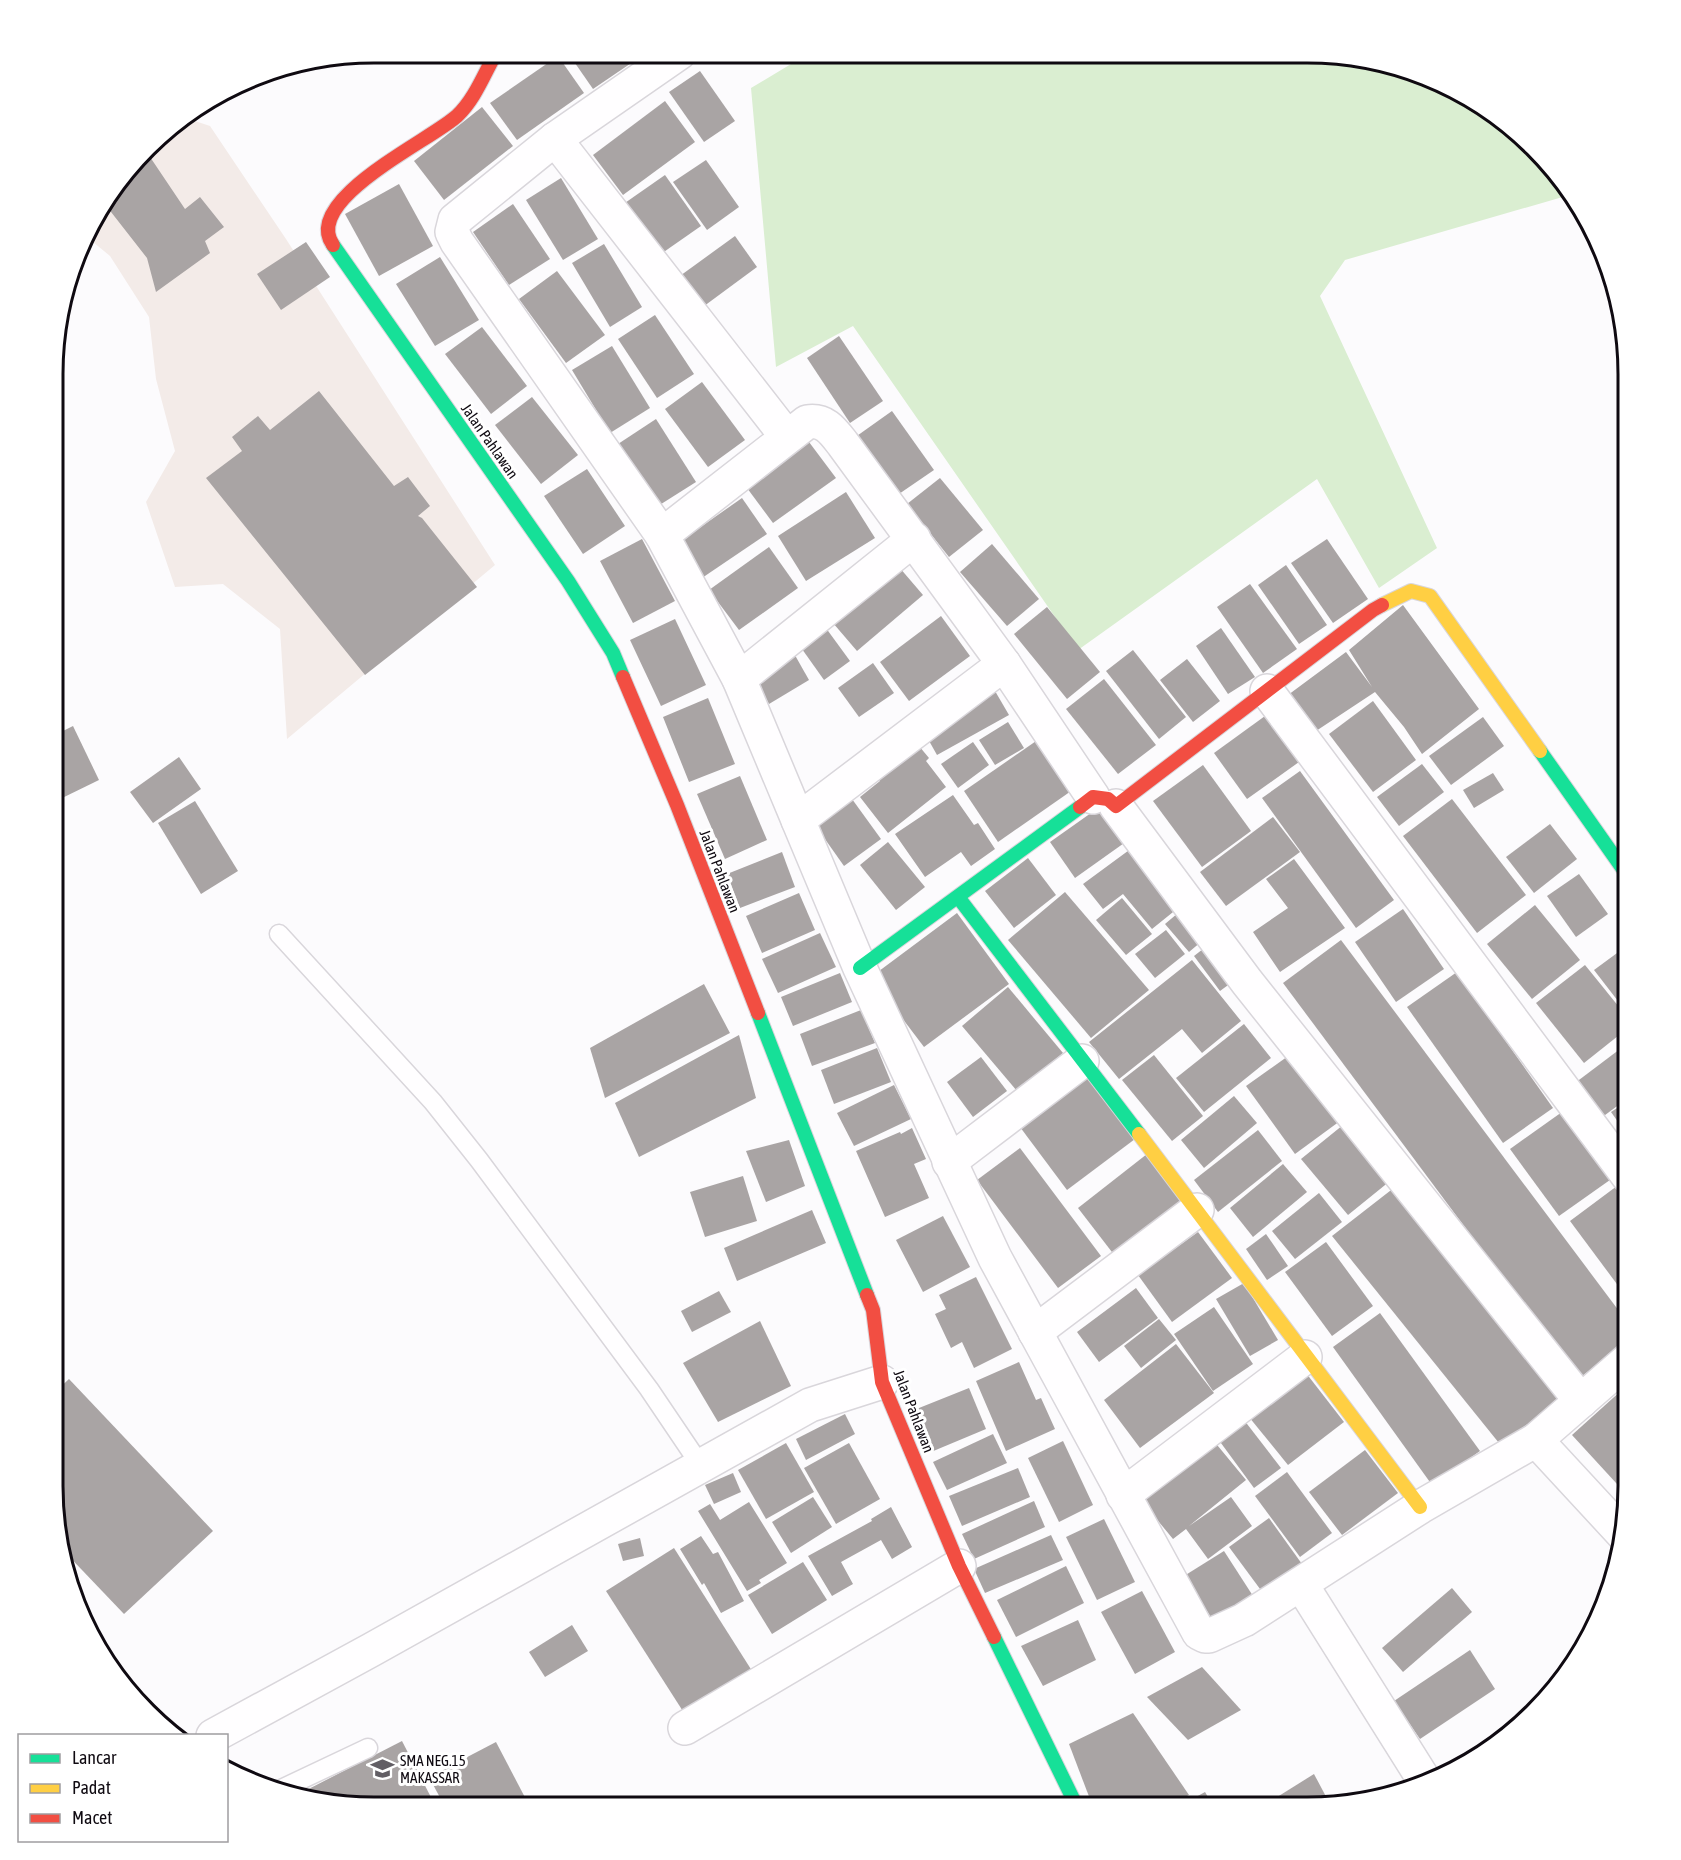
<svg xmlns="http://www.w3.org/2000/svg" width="1681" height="1860" font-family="'Asap Condensed',sans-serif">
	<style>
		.industrial { fill: #f3ebe8 }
		.green { fill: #daeed1 }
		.building { fill: #a9a4a4 }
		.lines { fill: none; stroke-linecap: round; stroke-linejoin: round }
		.lane-casing { stroke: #d9d6db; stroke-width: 21 }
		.street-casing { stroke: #d9d6db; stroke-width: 36 }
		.fast-casing { stroke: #d9d6db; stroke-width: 16 }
		.slow-casing { stroke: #d9d6db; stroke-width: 16 }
		.jam-casing { stroke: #d9d6db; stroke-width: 16 }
		.lane { stroke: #fffeff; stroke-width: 18 }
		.street { stroke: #fffeff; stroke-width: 33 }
		.fast { stroke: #16e098; stroke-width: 14 }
		.slow { stroke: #ffcf43; stroke-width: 14 }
		.jam { stroke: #f24e42; stroke-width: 14 }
		.labels { text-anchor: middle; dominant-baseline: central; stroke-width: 6; stroke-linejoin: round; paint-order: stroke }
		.street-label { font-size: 15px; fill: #0f0a11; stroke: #fff }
		.poi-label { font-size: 15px; fill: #0f0a11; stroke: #fff; text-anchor: start }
		.rim { fill: none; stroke: #0f0a11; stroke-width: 3 }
	</style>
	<rect width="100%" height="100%" fill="#fcfbfd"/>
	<polygon class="industrial" points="186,118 210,126 286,239 495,565 287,739 280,629 223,584 175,587 146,502 175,451 156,379 149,317 110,256 87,237 95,214 162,132"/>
	<polygon class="green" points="798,54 1349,55 1468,96 1534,146 1573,194 1345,260 1320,296 1437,548 1379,588 1317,479 1078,650 853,326 776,367 751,88 801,58"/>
	<g class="building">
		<polygon points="568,53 646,53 593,89"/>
		<polygon points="558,56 584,93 517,140 490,103"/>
		<polygon points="700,71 735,121 704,142 669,92"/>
		<polygon points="665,101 695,142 623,195 593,155"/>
		<polygon points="482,107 513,146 444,200 414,161"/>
		<polygon points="146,151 185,209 200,197 224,227 205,241 210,253 156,292 147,258 104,203"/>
		<polygon points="706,160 739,207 707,230 673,182"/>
		<polygon points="665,175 701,226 658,256 622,205"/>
		<polygon points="561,178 598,239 563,260 526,200"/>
		<polygon points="399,184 433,246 379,276 345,214"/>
		<polygon points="513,204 550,259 509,285 473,232"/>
		<polygon points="735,236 757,267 696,312 673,281"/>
		<polygon points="306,242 330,277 281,310 257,274"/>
		<polygon points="604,244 642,307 610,327 572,263"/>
		<polygon points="440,257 479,320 435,346 396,284"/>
		<polygon points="557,271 605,335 566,363 519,299"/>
		<polygon points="655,315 694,374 657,398 618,339"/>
		<polygon points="482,327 527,386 491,414 445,354"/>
		<polygon points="839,336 883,401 850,423 807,358"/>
		<polygon points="612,346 650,408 610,433 572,370"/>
		<polygon points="702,382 745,440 708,467 665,409"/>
		<polygon points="319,391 394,486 408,477 430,506 418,516 422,518 477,587 365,675 206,478 242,451 232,437 258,416 270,430"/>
		<polygon points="532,397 578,455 541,484 495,425"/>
		<polygon points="892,411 934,470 896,496 854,438"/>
		<polygon points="656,419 696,482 658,506 618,444"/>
		<polygon points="809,442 836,478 773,523 747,488"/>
		<polygon points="587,469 625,526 583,554 544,496"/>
		<polygon points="940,478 983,530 949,557 907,504"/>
		<polygon points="846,492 875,538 806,581 778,536"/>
		<polygon points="742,498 767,534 699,580 675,545"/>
		<polygon points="642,539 675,601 633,623 600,561"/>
		<polygon points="1327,539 1368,599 1333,623 1291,563"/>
		<polygon points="992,544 1039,599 1007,626 960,572"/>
		<polygon points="769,547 798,588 739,630 709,590"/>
		<polygon points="893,560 923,595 857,651 827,616"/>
		<polygon points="1286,565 1327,625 1299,644 1258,585"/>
		<polygon points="1250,584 1297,649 1263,673 1217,607"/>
		<polygon points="1403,605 1479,709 1422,754 1404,727 1375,692 1316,731 1288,695 1346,652 1372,687 1349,650"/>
		<polygon points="1047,607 1100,672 1067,699 1014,634"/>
		<polygon points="941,616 970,656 909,701 880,662"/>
		<polygon points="675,619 706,685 661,706 630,640"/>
		<polygon points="823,624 850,661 824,680 797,642"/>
		<polygon points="1221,628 1255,677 1228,694 1196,646"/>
		<polygon points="792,650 809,680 769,704 752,673"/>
		<polygon points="1133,650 1186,717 1159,739 1106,671"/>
		<polygon points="1187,659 1220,701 1193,722 1160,680"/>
		<polygon points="873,663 894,693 859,717 838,688"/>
		<polygon points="1104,679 1156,745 1118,774 1066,709"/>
		<polygon points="995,691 1009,715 937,755 923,730"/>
		<polygon points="708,698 735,764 689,782 663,717"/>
		<polygon points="1373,701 1416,760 1373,792 1329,734"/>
		<polygon points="1265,716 1299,762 1247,799 1214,753"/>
		<polygon points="1483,717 1504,746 1451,785 1429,756"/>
		<polygon points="1008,722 1024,748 995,765 979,740"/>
		<polygon points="73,726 99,780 56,801 57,734"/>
		<polygon points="1039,739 1074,789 998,842 964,791"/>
		<polygon points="914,740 929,758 926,761 946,787 888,833 860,797 880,781 873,772"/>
		<polygon points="973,742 989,765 958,788 941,764"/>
		<polygon points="179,757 201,789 153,823 130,792"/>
		<polygon points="1422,764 1444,792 1399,826 1377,797"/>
		<polygon points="1203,765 1251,831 1202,867 1153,801"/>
		<polygon points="1300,771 1394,900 1356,928 1262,798"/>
		<polygon points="1493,773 1504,790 1474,808 1463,790"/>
		<polygon points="740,776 767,840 725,859 697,794"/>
		<polygon points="953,795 974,825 978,823 995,849 971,866 961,852 925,877 895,834"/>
		<polygon points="852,799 881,839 844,866 815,825"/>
		<polygon points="1452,799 1526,895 1477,933 1403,836"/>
		<polygon points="195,801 238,871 201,894 158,823"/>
		<polygon points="1108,801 1134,836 1075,878 1050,842"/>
		<polygon points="1273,817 1300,852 1226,906 1200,872"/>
		<polygon points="1550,824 1577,859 1534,893 1506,857"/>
		<polygon points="888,842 925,887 896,910 860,865"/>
		<polygon points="1136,845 1183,904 1152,929 1123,894 1103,909 1083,884"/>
		<polygon points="782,852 795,887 740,908 727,874"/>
		<polygon points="1028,858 1056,895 1014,928 985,891"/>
		<polygon points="1294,859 1345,928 1280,972 1253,932 1288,908 1266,879"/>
		<polygon points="1579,874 1608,914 1576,937 1547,896"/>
		<polygon points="1065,892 1149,990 1091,1038 1008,940"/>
		<polygon points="799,893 815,930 762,953 746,916"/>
		<polygon points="1122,898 1152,934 1126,955 1096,920"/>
		<polygon points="1535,905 1580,960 1532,999 1487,944"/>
		<polygon points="1184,908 1208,936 1189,952 1165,924"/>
		<polygon points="1403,909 1444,969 1396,1002 1355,942"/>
		<polygon points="957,913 1009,984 924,1047 871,977"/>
		<polygon points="1166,930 1185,954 1155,978 1135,954"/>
		<polygon points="820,933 836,967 778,993 762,959"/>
		<polygon points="1341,940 1628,1323 1628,1342 1578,1379 1283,983"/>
		<polygon points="1212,942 1239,977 1220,991 1194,956"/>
		<polygon points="1628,945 1628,1014 1594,970"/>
		<polygon points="1192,960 1241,1021 1202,1053 1182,1029 1119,1079 1089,1042"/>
		<polygon points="1585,965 1628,1018 1628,1028 1584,1063 1536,1003"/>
		<polygon points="1457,972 1553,1108 1503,1143 1407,1007"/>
		<polygon points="840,973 852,1002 793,1026 781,997"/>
		<polygon points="704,984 730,1033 605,1098 590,1048"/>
		<polygon points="1008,987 1063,1053 1017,1091 962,1026"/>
		<polygon points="861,1010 875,1043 812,1066 800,1034"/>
		<polygon points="1244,1024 1271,1058 1204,1112 1176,1078"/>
		<polygon points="739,1035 756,1098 639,1157 615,1103"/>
		<polygon points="1628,1043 1628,1098 1597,1121 1571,1086"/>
		<polygon points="877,1048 891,1082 834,1104 821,1070"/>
		<polygon points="1291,1054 1340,1121 1295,1154 1246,1086"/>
		<polygon points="1154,1055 1203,1116 1172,1141 1122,1080"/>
		<polygon points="981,1057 1007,1091 973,1117 947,1082"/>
		<polygon points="1088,1077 1135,1139 1067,1190 1020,1127"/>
		<polygon points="894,1085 911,1119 854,1146 837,1113"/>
		<polygon points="1234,1096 1257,1123 1204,1168 1181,1140"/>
		<polygon points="1628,1101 1628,1136 1611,1112"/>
		<polygon points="1569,1107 1617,1175 1559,1216 1510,1149"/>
		<polygon points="1343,1125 1390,1181 1348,1215 1301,1159"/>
		<polygon points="912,1128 926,1159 914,1164 929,1198 885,1217 856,1151 900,1132 901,1134"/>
		<polygon points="1258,1130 1282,1161 1218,1212 1194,1180"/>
		<polygon points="789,1140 805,1186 766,1202 746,1151"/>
		<polygon points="1020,1148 1101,1256 1058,1288 977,1180"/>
		<polygon points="1147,1154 1185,1203 1115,1256 1078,1208"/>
		<polygon points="1283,1164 1307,1192 1253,1237 1230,1208"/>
		<polygon points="743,1176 757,1221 705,1237 690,1192"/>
		<polygon points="1621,1183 1628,1191 1628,1299 1570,1221"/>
		<polygon points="1395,1187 1565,1399 1503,1448 1332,1236"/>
		<polygon points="1319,1193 1342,1222 1295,1259 1272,1231"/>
		<polygon points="812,1210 826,1243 737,1281 724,1248"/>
		<polygon points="943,1216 970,1267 923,1292 896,1240"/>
		<polygon points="1198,1232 1232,1278 1172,1322 1138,1275"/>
		<polygon points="1266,1234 1288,1266 1267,1280 1246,1249"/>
		<polygon points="1326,1242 1373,1306 1332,1336 1285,1272"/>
		<polygon points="976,1277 1012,1349 974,1368 962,1342 951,1348 935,1314 946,1309 939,1295"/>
		<polygon points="1244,1283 1278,1340 1250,1356 1216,1299"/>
		<polygon points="1136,1288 1158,1318 1099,1362 1077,1332"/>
		<polygon points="719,1291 731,1312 692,1332 681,1311"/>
		<polygon points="1214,1307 1253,1364 1213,1391 1174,1334"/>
		<polygon points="1380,1313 1480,1451 1432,1485 1333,1347"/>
		<polygon points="1159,1319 1176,1340 1141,1368 1124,1346"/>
		<polygon points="760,1321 791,1386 718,1422 683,1363"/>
		<polygon points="1176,1344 1214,1393 1140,1448 1104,1400"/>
		<polygon points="1019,1362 1036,1400 1041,1398 1055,1429 1006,1451 976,1381"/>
		<polygon points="1306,1373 1344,1422 1288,1465 1249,1417"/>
		<polygon points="69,1379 213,1531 124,1614 61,1548 53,1507 54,1393"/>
		<polygon points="969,1388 986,1429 931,1452 914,1410"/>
		<polygon points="1623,1389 1628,1395 1628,1496 1572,1435"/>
		<polygon points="845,1414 855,1434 806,1460 796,1439"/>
		<polygon points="1244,1420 1281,1468 1254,1488 1218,1439"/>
		<polygon points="993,1434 1007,1463 947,1490 933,1462"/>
		<polygon points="1213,1440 1246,1480 1189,1526 1231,1497 1252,1526 1208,1559 1186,1529 1173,1539 1140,1499"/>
		<polygon points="1063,1441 1093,1505 1059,1522 1028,1458"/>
		<polygon points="786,1443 814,1492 766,1519 738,1470"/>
		<polygon points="849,1443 880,1499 836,1524 804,1468"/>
		<polygon points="1365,1450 1398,1493 1342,1535 1309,1492"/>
		<polygon points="1018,1468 1030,1497 962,1526 949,1496"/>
		<polygon points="1287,1472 1332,1533 1300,1557 1255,1496"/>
		<polygon points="733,1473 741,1492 714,1504 705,1485"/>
		<polygon points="813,1497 832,1527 791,1553 772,1522"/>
		<polygon points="1034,1501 1045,1527 974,1559 962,1534"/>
		<polygon points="749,1502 787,1563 759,1580 761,1583 747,1591 698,1511 710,1504 720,1520"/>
		<polygon points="891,1507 912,1547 892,1559 881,1540 841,1562 853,1584 832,1596 808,1556 872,1521 871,1519"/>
		<polygon points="1269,1518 1302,1564 1263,1593 1229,1547"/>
		<polygon points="1104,1519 1135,1582 1097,1600 1066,1537"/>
		<polygon points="1051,1535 1063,1560 985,1593 974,1569"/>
		<polygon points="701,1536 713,1554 718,1552 744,1601 721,1613 704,1583 702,1585 680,1549"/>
		<polygon points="640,1538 644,1556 623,1561 618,1544"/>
		<polygon points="674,1548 754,1674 686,1716 606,1591"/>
		<polygon points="1224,1551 1253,1596 1214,1622 1184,1576"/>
		<polygon points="803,1562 827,1600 772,1634 748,1595"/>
		<polygon points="1066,1566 1084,1603 1016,1637 997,1600"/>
		<polygon points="1452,1588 1472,1612 1403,1672 1382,1648"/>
		<polygon points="1142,1591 1175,1652 1135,1674 1101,1612"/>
		<polygon points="1078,1620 1096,1660 1043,1686 1021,1646"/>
		<polygon points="572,1625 588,1651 545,1677 529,1652"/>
		<polygon points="1470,1650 1495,1689 1420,1739 1394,1701"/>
		<polygon points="1202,1667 1241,1710 1188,1740 1147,1697"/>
		<polygon points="1133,1713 1189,1795 1164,1807 1093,1807 1069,1744"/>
		<polygon points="402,1741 436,1807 353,1807 293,1797"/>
		<polygon points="496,1742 530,1807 445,1807 429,1777"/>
		<polygon points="1314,1774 1331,1806 1261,1807"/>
		<polygon points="1205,1792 1214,1807 1178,1807"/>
	</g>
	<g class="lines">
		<defs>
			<g id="lane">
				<polyline points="279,934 433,1102 479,1160 649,1389 701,1466"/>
				<polyline points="277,1791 368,1748"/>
			</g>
			<g id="street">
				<polyline points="679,53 555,139 455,220 452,232 457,242 662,535 739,679 798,820"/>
				<polyline points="555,139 787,437"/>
				<path d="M662,535L807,422C825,419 833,431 843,444L1004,664L1093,797"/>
				<polyline points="1004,664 798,820 860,968 995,1258 1199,1633 1205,1636 1209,1636 1244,1620 1420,1507 1536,1440 1628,1360"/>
				<polyline points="739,679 914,539"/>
				<polyline points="1267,691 1628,1176"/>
				<polyline points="1116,806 1247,982 1581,1401"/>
				<polyline points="949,1162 1082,1061"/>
				<polyline points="1035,1332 1197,1210"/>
				<polyline points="1536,1440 1623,1534"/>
				<polyline points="1123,1495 1305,1357"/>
				<polyline points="1301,1584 1426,1783"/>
				<polyline points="685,1728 959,1566"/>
				<polyline points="213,1736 371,1650 810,1405 882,1382"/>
			</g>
			<g id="fast">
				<polyline points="333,245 568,581 613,653 623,677"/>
				<polyline points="1540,751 1628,876"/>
				<polyline points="958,897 1139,1134"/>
				<polyline points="860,968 1080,807"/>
				<polyline points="758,1013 867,1295"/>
				<polyline points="994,1637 1077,1807"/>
			</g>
			<g id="slow">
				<polyline points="1382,605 1411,591 1430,596 1540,751"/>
				<polyline points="1139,1134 1420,1507"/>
			</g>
			<g id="jam">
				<path d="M333,245C301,200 431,140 457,116C475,99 484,74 496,53"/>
				<polyline points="623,677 677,805 758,1013"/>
				<polyline points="1080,807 1093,797 1108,799 1116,806 1373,610 1382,605"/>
				<polyline points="867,1295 873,1310 882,1382 959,1566 994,1637"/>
			</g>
		</defs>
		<use href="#lane" class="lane-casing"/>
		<use href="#street" class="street-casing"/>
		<use href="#fast" class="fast-casing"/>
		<use href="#slow" class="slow-casing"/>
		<use href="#jam" class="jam-casing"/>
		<use href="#lane" class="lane"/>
		<use href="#street" class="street"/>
		<use href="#fast" class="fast"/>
		<use href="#slow" class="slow"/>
		<use href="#jam" class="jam"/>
	</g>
	<defs>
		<symbol id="school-bare" viewBox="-9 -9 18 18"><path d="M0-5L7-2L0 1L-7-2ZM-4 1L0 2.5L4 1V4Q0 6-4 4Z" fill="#625e64" stroke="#fff" stroke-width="2.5" paint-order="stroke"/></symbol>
	</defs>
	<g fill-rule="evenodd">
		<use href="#school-bare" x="366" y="1752" width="33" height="33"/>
	</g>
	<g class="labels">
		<g class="street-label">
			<text transform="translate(490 441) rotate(55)">Jalan Pahlawan</text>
			<text transform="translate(720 871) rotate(69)">Jalan Pahlawan</text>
			<text transform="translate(914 1411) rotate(69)">Jalan Pahlawan</text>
		</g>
		<g class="poi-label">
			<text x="400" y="1760">SMA NEG.15<tspan x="400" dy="17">MAKASSAR</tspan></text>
		</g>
	</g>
	<path d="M0 0H1681V1860H0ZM374 63H1307A311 311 0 0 1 1618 374V1486A311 311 0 0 1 1307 1797H374A311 311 0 0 1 63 1486V374A311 311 0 0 1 374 63Z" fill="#fff" fill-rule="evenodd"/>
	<path class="rim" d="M374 63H1307A311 311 0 0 1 1618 374V1486A311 311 0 0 1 1307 1797H374A311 311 0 0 1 63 1486V374A311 311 0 0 1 374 63Z"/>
	<rect x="18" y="1734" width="210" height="108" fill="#ffffff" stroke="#9f9da0" stroke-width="1.5"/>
	<rect x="30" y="1754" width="30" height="9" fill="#16e098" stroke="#9f9da0" stroke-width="1.5"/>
	<text x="72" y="1764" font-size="18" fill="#0f0a11">Lancar</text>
	<rect x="30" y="1784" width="30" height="9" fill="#ffcf43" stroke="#9f9da0" stroke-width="1.5"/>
	<text x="72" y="1794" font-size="18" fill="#0f0a11">Padat</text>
	<rect x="30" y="1814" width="30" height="9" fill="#f24e42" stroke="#9f9da0" stroke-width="1.5"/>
	<text x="72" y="1824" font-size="18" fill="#0f0a11">Macet</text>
</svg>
